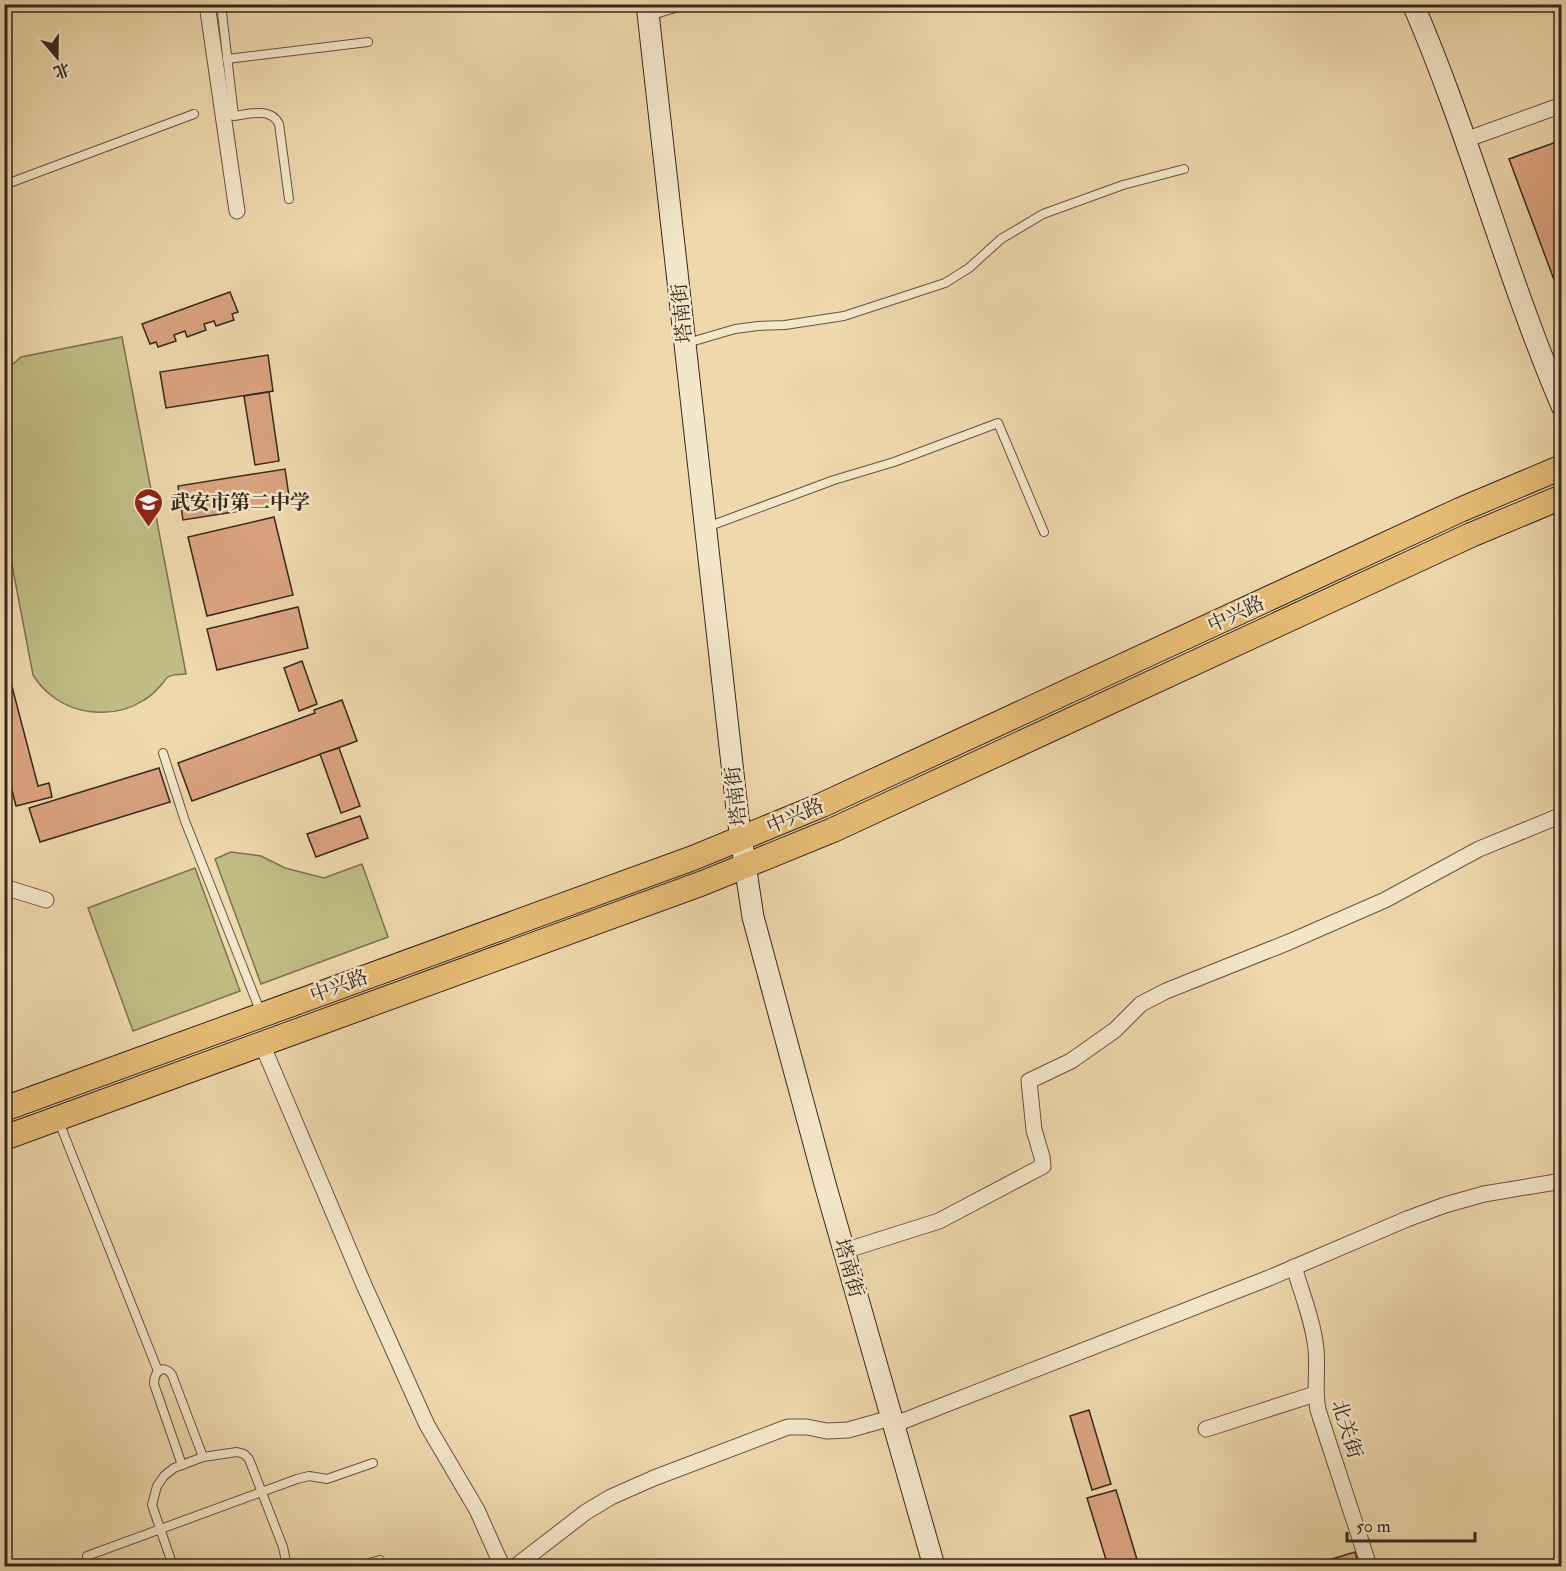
<svg xmlns="http://www.w3.org/2000/svg" width="1566" height="1571" font-family="'IM FELL Double Pica','Noto Serif SC',serif">
	<style>
		.green { fill: #c0bc84; stroke: #7c7252; stroke-width: 1.5 }
		.building { fill: #dba380; stroke: #38271f; stroke-width: 1.5 }
		.lines { fill: none; stroke-linecap: round; stroke-linejoin: round }
		.lane-casing { stroke: #665342; stroke-width: 10 }
		.street-casing { stroke: #665342; stroke-width: 17 }
		.secondary-casing { stroke: #38271f; stroke-width: 23 }
		.primary-casing { stroke: #38271f; stroke-width: 26 }
		.lane { stroke: #f4e6c9; stroke-width: 8 }
		.street { stroke: #f4e6c9; stroke-width: 15 }
		.secondary { stroke: #f4e6c9; stroke-width: 21 }
		.primary { stroke: #e7bc76; stroke-width: 24 }
		.labels { text-anchor: middle; dominant-baseline: central; stroke-width: 5; stroke-linejoin: round; paint-order: stroke }
		.street-label { font-size: 20px; fill: #38271f; stroke: #f4e6c9 }
		.poi-label { font-size: 20px; font-weight: bold; fill: #38271f; stroke: #f4e6c9; text-anchor: start }
	</style>
	<rect width="100%" height="100%" fill="#eed8ac"/>
	<filter id="stains"><feTurbulence type="fractalNoise" baseFrequency=".00333" numOctaves="4"/><feColorMatrix values="0 0 0 0 .2 0 0 0 0 .09 0 0 0 0 .02 0 0 0 .5 -.17"/></filter>
	<radialGradient id="worn" r=".72"><stop offset=".6" stop-color="#630" stop-opacity="0"/><stop offset="1" stop-color="#630" stop-opacity=".3"/></radialGradient>
	<g class="green">
		<path d="M122,337L186,674C181,675 172,674 168,677C165,679 164,682 162,684C157,690 151,696 144,700C117,718 78,716 52,696C44,690 38,683 33,675L5,528V371L21,357Z"/>
		<polygon points="231,852 261,856 285,868 324,878 362,864 388,937 261,984 215,859"/>
		<polygon points="195,868 240,991 133,1031 88,908"/>
	</g>
	<g class="building">
		<polygon points="1562,140 1562,274 1553,277 1509,159"/>
		<polygon points="1562,274 1562,301 1553,277"/>
		<polygon points="230,292 238,312 232,314 234,320 216,326 214,321 204,324 206,330 187,337 185,331 174,335 176,341 158,347 156,342 150,344 142,324"/>
		<polygon points="268,355 273,391 166,408 160,372"/>
		<polygon points="269,392 279,461 255,465 244,396"/>
		<polygon points="285,469 290,503 183,520 178,486"/>
		<polygon points="274,517 293,595 207,616 188,537"/>
		<polygon points="298,607 308,648 217,670 207,629"/>
		<polygon points="4,656 38,786 49,783 52,797 16,806 4,760"/>
		<polygon points="302,661 317,704 299,711 284,668"/>
		<polygon points="342,700 357,741 192,801 178,763 315,713 314,710"/>
		<polygon points="339,748 360,806 341,813 320,754"/>
		<polygon points="159,768 170,802 40,842 29,808"/>
		<polygon points="360,816 368,838 316,857 307,834"/>
		<polygon points="1089,1410 1111,1484 1092,1490 1070,1416"/>
		<polygon points="1116,1490 1139,1566 1108,1566 1087,1498"/>
		<polygon points="1355,1552 1359,1566 1309,1566"/>
	</g>
	<g class="lines">
		<defs>
			<g id="lane">
				<path d="M221,4L234,116C250,114 271,107 279,124L289,199"/>
				<polyline points="649,16 688,4"/>
				<polyline points="227,59 368,42"/>
				<polyline points="4,185 194,114"/>
				<polyline points="687,343 735,329 758,326 785,325 844,316 945,283 969,268 1001,239 1043,214 1123,185 1184,169"/>
				<polyline points="707,527 834,480 894,462 998,423 1044,532"/>
				<polyline points="163,753 185,821 261,1013"/>
				<polyline points="59,1122 158,1371"/>
				<path d="M182,1465L154,1384C154,1372 163,1363 172,1375L203,1457"/>
				<polyline points="87,1556 297,1479 309,1476 327,1479 373,1463"/>
				<polyline points="173,1566 152,1505 157,1486 164,1476 174,1468 203,1457 237,1452 244,1454 249,1459 283,1547 287,1566"/>
				<polyline points="358,1566 380,1560"/>
			</g>
			<g id="street">
				<polyline points="207,4 237,211"/>
				<polyline points="1465,140 1562,105"/>
				<polyline points="4,887 46,900"/>
				<polyline points="262,1044 364,1285 427,1425 477,1510 502,1566"/>
				<polyline points="844,1251 939,1221 1043,1166 1042,1157 1034,1130 1029,1081 1071,1061 1115,1030 1141,1004 1166,991 1289,942 1385,900 1479,849 1562,815"/>
				<path d="M1294,1267C1302,1294 1313,1321 1316,1349C1318,1370 1314,1389 1318,1410L1369,1566"/>
				<polyline points="893,1425 1269,1278 1407,1219 1445,1205 1484,1194 1562,1181"/>
				<polyline points="1206,1429 1315,1394"/>
				<polyline points="516,1566 586,1512 611,1497 654,1478 788,1427 807,1427 827,1431 848,1430 891,1418"/>
			</g>
			<g id="secondary">
				<polyline points="647,4 738,818 753,917 825,1184 934,1566"/>
				<path d="M1413,4C1470,136 1506,275 1562,406"/>
			</g>
			<g id="primary">
				<polyline points="4,1109 693,858 822,805 1460,510 1562,467"/>
				<polyline points="4,1138 703,883 833,830 1471,535 1562,497"/>
			</g>
		</defs>
		<use href="#lane" class="lane-casing"/>
		<use href="#street" class="street-casing"/>
		<use href="#secondary" class="secondary-casing"/>
		<use href="#primary" class="primary-casing"/>
		<use href="#lane" class="lane"/>
		<use href="#street" class="street"/>
		<use href="#secondary" class="secondary"/>
		<use href="#primary" class="primary"/>
	</g>
	<defs>
		<symbol id="school-pin" viewBox="-11 -11 22 30"><path d="M0 17L-7.5 6A9.5 9.5 0 1 1 7.5 6Z" fill="#8f2418" stroke="#f4e6c9"/><path d="M0-5L7-2L0 1L-7-2ZM-4 1L0 2.5L4 1V4Q0 6-4 4Z" fill="#fff"/></symbol>
	</defs>
	<g fill-rule="evenodd">
		<use href="#school-pin" x="132" y="486" width="33" height="45"/>
	</g>
	<g class="labels">
		<g class="street-label">
			<text transform="translate(682 313) rotate(-96)">塔南街</text>
			<text transform="translate(1236 614) rotate(-25)">中兴路</text>
			<text transform="translate(736 796) rotate(-97)">塔南街</text>
			<text transform="translate(795 816) rotate(-23)">中兴路</text>
			<text transform="translate(339 986) rotate(-20)">中兴路</text>
			<text transform="translate(849 1268) rotate(74)">塔南街</text>
			<text transform="translate(1347 1429) rotate(73)">北关街</text>
		</g>
		<g class="poi-label">
			<text x="170" y="502">武安市第二中学</text>
		</g>
	</g>
	<rect width="1566" height="1571" fill="none" stroke="#eed8ac" stroke-width="24"/>
	<rect x="6" y="6" width="1554" height="1559" fill="none" stroke="#38271f" stroke-width="3"/>
	<rect x="12" y="12" width="1542" height="1547" fill="none" stroke="#38271f" stroke-width="1.5"/>
	<g transform="translate(57 57) rotate(160)" stroke="#f4e6c9" stroke-width="4.5" paint-order="stroke">
	<path d="M0-4.5L10 22L0 15L-10 22Z" fill="#38271f"/>
	<text y="-9" font-size="16" font-weight="bold" text-anchor="middle" fill="#38271f">北</text>
	</g>
	<path d="M1347 1532v9h128v-9" fill="none" stroke="#38271f" stroke-width="3"/>
	<text x="1356" y="1532" font-size="18" fill="#38271f" stroke="#f4e6c9" stroke-width="4.5" paint-order="stroke">50 m</text>
	<rect width="100%" height="100%" filter="url(#stains)"/>
	<rect width="100%" height="100%" fill="url(#worn)"/>
</svg>
